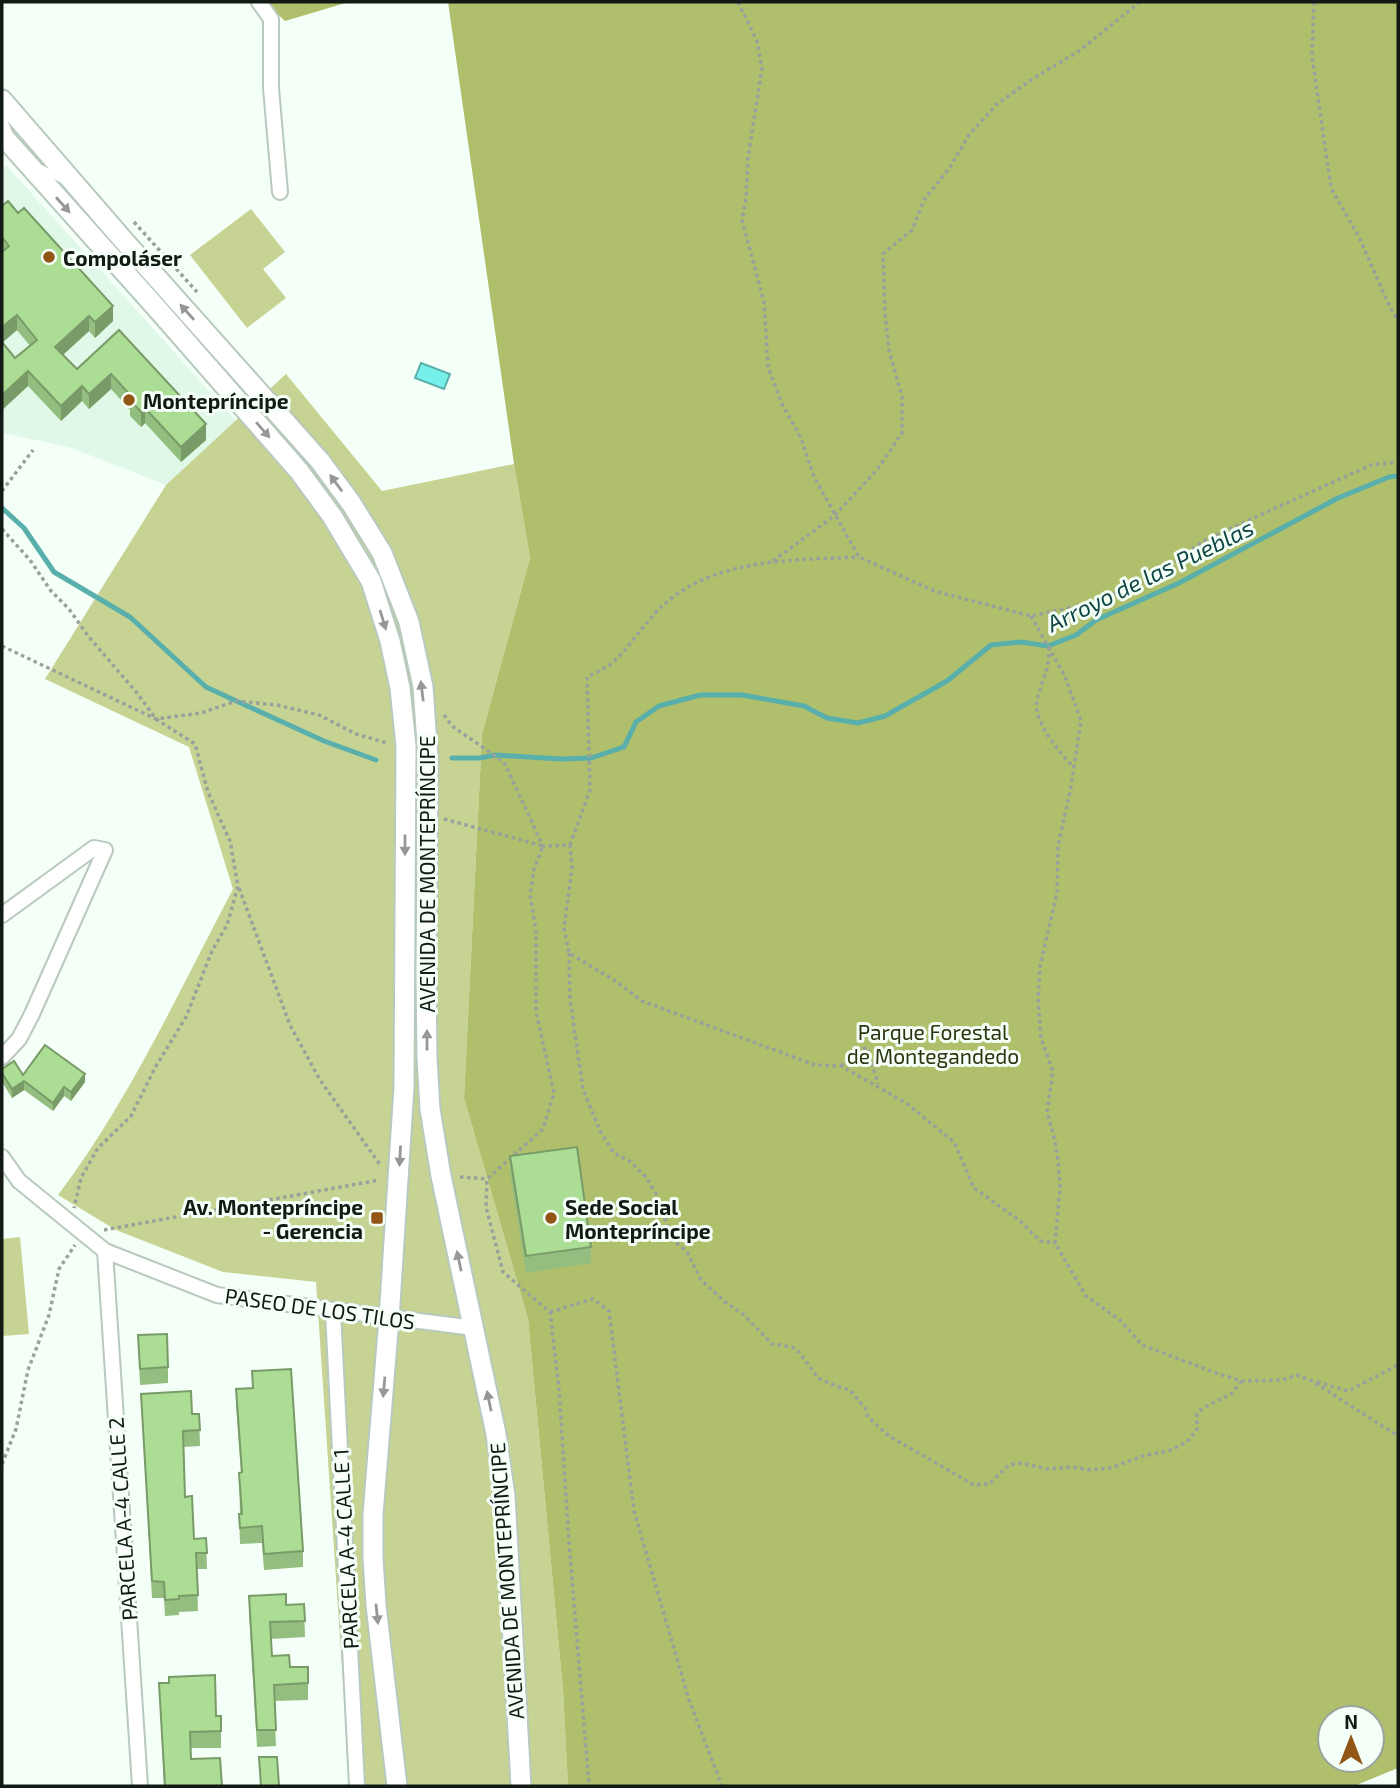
<svg xmlns="http://www.w3.org/2000/svg" width="1400" height="1788" font-family="'Exo 2',sans-serif">
	<style>
		.built { fill: #e0f8e7 }
		.green { fill: #c7d393 }
		.forest { fill: #b0bf6c; fill-rule: evenodd }
		.water { fill: #77efeb; stroke: #59afab; stroke-width: 2 }
		.lines { fill: none; stroke-linecap: round; stroke-linejoin: round }
		.stream { stroke: #59afab; stroke-width: 5 }
		.lane-casing { stroke: #b8c9bd; stroke-width: 10 }
		.street-casing { stroke: #b8c9bd; stroke-width: 18 }
		.secondary-casing { stroke: #b8c9bd; stroke-width: 23 }
		.path { stroke: #98a19b; stroke-width: 3.5; stroke-dasharray: 3.5 3.5; stroke-linecap: butt }
		.lane { stroke: #fff; stroke-width: 7 }
		.street { stroke: #fff; stroke-width: 14 }
		.secondary { stroke: #fff; stroke-width: 19 }
		.wall { fill: #94be80; fill-rule: evenodd }
		.shaded-wall { fill: #789b68 }
		.building { fill: #acdd95; stroke: #789b68; stroke-width: 2 }
		.oneway { fill: #959896 }
		.poi-dot { fill: #915515; stroke: #f4fff7; stroke-width: 2.5 }
		.labels { text-anchor: middle; dominant-baseline: central; stroke-width: 6; stroke-linejoin: round; paint-order: stroke }
		.poi-label { font-size: 21px; font-weight: bold; fill: #131915; stroke: #f4fff7; text-anchor: start }
		.street-label { font-size: 21px; fill: #131915; stroke: #f4fff7 }
		.park-label { font-size: 21px; fill: #2e3410; stroke: #f4fff7 }
		.water-label { font-size: 23px; font-style: italic; fill: #104745; stroke: #f4fff7 }
	</style>
	<rect width="100%" height="100%" fill="#f4fff7"/>
	<polygon class="built" points="6,165 236,421 166,485 69,447 2,433 2,168"/>
	<g class="green">
		<polygon points="251,209 285,252 263,269 286,298 247,328 190,255"/>
		<path d="M286,374L382,491L514,464L530,558L482,734L464,1098L528,1319L563,1690L568,1786H350L316,1282L223,1272L116,1230L58,1195C129,1101 178,993 233,889L189,747L45,679L166,485Z"/>
		<polygon points="20,1237 29,1334 2,1336 2,1239"/>
	</g>
	<g class="forest">
		<polygon points="265,2 349,2 285,21"/>
		<path d="M448,2H1398V1768L1354,1786H568L563,1690L528,1319L464,1098L482,734L530,558L514,464ZM1330,1718H1372V1760H1330Z"/>
	</g>
	<polygon class="water" points="421,363 450,374 444,389 415,378"/>
	<g class="lines">
		<g class="stream">
			<polyline points="2,508 24,528 54,572 130,617 206,687 324,741 376,760"/>
			<polyline points="452,758 480,758 495,755 561,759 591,758 624,747 636,722 659,706 700,695 742,695 804,706 827,718 858,723 885,716 947,681 991,645 1021,642 1048,646 1076,635 1096,620 1179,583 1338,498 1389,477 1398,476"/>
		</g>
		<defs>
			<g id="lane">
				<polyline points="2,116 9,134"/>
				<polyline points="42,169 65,181"/>
			</g>
			<g id="street">
				<polyline points="259,2 271,19 271,88 280,192"/>
				<polyline points="2,915 94,848 105,850 32,1014 19,1039 2,1057"/>
				<polyline points="2,1157 19,1181 105,1251 217,1295 474,1328"/>
				<polyline points="105,1251 140,1786"/>
				<polyline points="333,1312 357,1786"/>
			</g>
			<g id="secondary">
				<polyline points="2,100 125,242 320,461 351,503 382,553 409,622 423,687 428,758 426,971 427,1058 430,1109 441,1176 496,1434 505,1496 521,1786"/>
				<polyline points="2,135 161,313 299,471 332,516 371,581 390,641 400,688 406,746 404,1087 389,1319 373,1514 373,1558 376,1605 397,1786"/>
			</g>
		</defs>
		<use href="#lane" class="lane-casing"/>
		<use href="#street" class="street-casing"/>
		<use href="#secondary" class="secondary-casing"/>
		<g class="path">
			<polyline points="738,2 757,41 762,68 748,158 746,199 742,220 764,302 768,367 782,404 801,438 814,477 859,557 934,591 1031,616 1095,602 1156,575 1205,540 1371,465 1398,462"/>
			<polyline points="1314,2 1312,56 1331,188 1359,237 1387,301 1398,321"/>
			<polyline points="134,222 197,292"/>
			<polyline points="2,491 33,450"/>
			<polyline points="2,529 30,560 51,591 69,609 88,636 137,693 156,719 195,744 208,792 230,841 238,886 227,925 212,951 186,1017 156,1066 131,1116 98,1148 81,1178 74,1208"/>
			<polyline points="773,561 834,516 877,470 902,433 902,397 889,350 885,313 883,254 912,230 924,200 950,167 969,135 997,104 1034,78 1079,51 1140,2"/>
			<polyline points="1031,616 1065,676 1081,721 1070,792 1058,846 1057,893 1040,966 1038,999 1041,1038 1053,1071 1047,1112 1054,1137 1058,1160 1060,1188 1055,1243 1086,1296 1121,1321 1142,1345 1216,1373 1242,1381 1282,1380 1297,1375 1312,1381 1398,1436"/>
			<polyline points="2,646 156,719 201,713 236,701 277,705 319,715 356,734 387,743"/>
			<path d="M1049,647C1050,671 1041,680 1037,701C1033,722 1060,752 1073,767"/>
			<polyline points="444,715 452,726 504,762 543,846 570,845 572,868 564,928 569,953 617,982 642,1001 815,1065 841,1066 906,1103 954,1142 974,1188 1019,1220 1040,1241 1055,1243"/>
			<polyline points="444,819 543,846 534,869 530,895 536,930 536,1012 554,1093 543,1129 487,1179 486,1207 503,1272 550,1312 559,1389 569,1542 589,1786"/>
			<path d="M570,845L590,790L587,677C595,673 604,669 611,664C634,644 648,615 673,597C726,558 796,560 859,557"/>
			<polyline points="239,888 290,1025 320,1080 381,1166"/>
			<polyline points="569,953 570,999 583,1089 600,1131 614,1153 631,1162 645,1176 657,1195 672,1239 687,1252 701,1280 725,1302 744,1315 772,1344 792,1347 799,1352 818,1378 836,1386 850,1390 865,1408 868,1417 889,1436 974,1485 989,1484 1009,1465 1021,1463 1047,1469 1072,1467 1090,1470 1110,1468 1146,1455 1168,1451 1187,1442 1197,1429 1197,1414 1203,1408 1231,1394 1242,1381"/>
			<polyline points="841,1066 854,1054 867,1047 878,1084"/>
			<polyline points="460,1177 487,1179"/>
			<polyline points="104,1230 379,1180"/>
			<polyline points="550,1312 593,1299 609,1311 634,1511 689,1700 722,1786"/>
			<polyline points="1317,1382 1348,1391 1398,1365"/>
			<polyline points="2,1464 16,1429 28,1370 49,1315 59,1269 75,1245"/>
		</g>
		<use href="#lane" class="lane"/>
		<use href="#street" class="street"/>
		<use href="#secondary" class="secondary"/>
	</g>
	<g class="wall">
		<path d="M2,206L113,321L95,338L89,331L63,355L77,369L119,330L206,440L181,462L145,423L141,427L130,416V410L111,389L89,409L82,401L61,421L28,386L2,410ZM17,330L30,346L15,358L2,342Z"/>
		<polygon points="2,1069 23,1075 85,1082 71,1101 64,1096 53,1111 24,1090 12,1098 2,1082"/>
		<polygon points="510,1156 591,1247 591,1263 526,1273 510,1173"/>
		<polygon points="138,1335 168,1367 168,1383 140,1385"/>
		<polygon points="252,1371 303,1551 303,1567 264,1570 262,1543 240,1544 239,1514 240,1514 239,1473 241,1472 236,1405 236,1389 252,1388"/>
		<polygon points="141,1394 192,1414 199,1414 200,1446 184,1447 185,1497 194,1539 206,1538 207,1569 197,1569 198,1611 179,1612 179,1615 165,1616 164,1598 152,1598"/>
		<polygon points="249,1596 286,1605 304,1604 305,1637 271,1639 272,1656 290,1667 308,1667 308,1700 274,1701 276,1746 257,1747 249,1612"/>
		<polygon points="159,1683 216,1716 221,1716 221,1748 190,1748 191,1759 222,1786 164,1786"/>
	</g>
	<g class="shaded-wall">
		<polygon points="113,306 113,321 95,338 95,322"/>
		<polygon points="17,315 17,330 2,343 2,327"/>
		<polygon points="89,316 89,331 55,362 55,347"/>
		<polygon points="28,371 28,386 2,410 2,395"/>
		<polygon points="111,374 111,389 89,409 89,394"/>
		<polygon points="82,386 82,401 61,421 61,406"/>
		<polygon points="145,408 145,423 141,427 141,412"/>
		<polygon points="206,424 206,440 181,462 181,447"/>
		<polygon points="85,1074 85,1082 71,1101 71,1092"/>
		<polygon points="24,1081 24,1090 12,1098 12,1089"/>
		<polygon points="64,1087 64,1096 53,1111 53,1103"/>
	</g>
	<g class="building">
		<polygon points="8,201 18,213 24,208 113,306 95,322 89,316 55,347 77,369 119,330 206,424 181,447 145,408 141,412 130,400 133,398 111,374 89,394 82,386 61,406 28,371 2,395 2,342 15,358 37,340 17,315 2,327 2,252 9,246 2,237 2,206"/>
		<polygon points="45,1045 85,1074 71,1092 64,1087 53,1103 24,1081 12,1089 2,1073 2,1069 14,1061 23,1075"/>
		<polygon points="577,1147 591,1247 526,1256 510,1156"/>
		<polygon points="167,1334 168,1367 140,1369 138,1335"/>
		<polygon points="291,1369 303,1551 264,1554 262,1526 240,1528 239,1514 242,1514 239,1473 242,1472 236,1389 253,1388 252,1371"/>
		<polygon points="191,1391 192,1414 199,1414 200,1430 183,1431 185,1497 192,1496 194,1539 206,1538 207,1553 196,1553 198,1595 179,1596 179,1599 165,1600 164,1582 152,1581 141,1394"/>
		<polygon points="286,1594 286,1605 304,1604 305,1621 270,1622 272,1656 289,1655 290,1667 308,1667 308,1683 274,1685 276,1730 257,1730 249,1596"/>
		<polygon points="215,1675 216,1716 221,1716 221,1731 190,1732 191,1759 220,1758 222,1786 165,1786 159,1683 169,1683 169,1677"/>
		<polygon points="259,1757 277,1757 279,1786 261,1786"/>
	</g>
	<defs><path id="oneway-solid" d="M-6-.8H1V-3.2L6.5 0L1 3.2V.8H-6Z" transform="scale(1.75)"/></defs>
	<g class="oneway">
		<use href="#oneway-solid" transform="translate(63 205) rotate(48)"/>
		<use href="#oneway-solid" transform="translate(187 312) rotate(-132)"/>
		<use href="#oneway-solid" transform="translate(263 430) rotate(49)"/>
		<use href="#oneway-solid" transform="translate(336 483) rotate(-126)"/>
		<use href="#oneway-solid" transform="translate(383 620) rotate(73)"/>
		<use href="#oneway-solid" transform="translate(422 691) rotate(-97)"/>
		<use href="#oneway-solid" transform="translate(405 845) rotate(90)"/>
		<use href="#oneway-solid" transform="translate(427 1040) rotate(-90)"/>
		<use href="#oneway-solid" transform="translate(400 1156) rotate(93)"/>
		<use href="#oneway-solid" transform="translate(459 1261) rotate(-102)"/>
		<use href="#oneway-solid" transform="translate(384 1387) rotate(95)"/>
		<use href="#oneway-solid" transform="translate(489 1401) rotate(-102)"/>
		<use href="#oneway-solid" transform="translate(377 1614) rotate(84)"/>
	</g>
	<g class="poi-dot">
		<circle cx="49" cy="257" r="7"/>
		<circle cx="129" cy="400" r="7"/>
		<rect x="370" y="1211" width="14" height="14" rx="3.5"/>
		<circle cx="551" cy="1218" r="7"/>
	</g>
	<g class="labels">
		<g class="poi-label">
			<text x="63" y="257">Compoláser</text>
			<text x="143" y="400">Montepríncipe</text>
			<text x="363" y="1206" text-anchor="end">Av. Montepríncipe<tspan x="363" dy="24">- Gerencia</tspan></text>
			<text x="565" y="1206">Sede Social<tspan x="565" dy="24">Montepríncipe</tspan></text>
		</g>
		<g class="street-label">
			<text transform="translate(426 874) rotate(-90)">AVENIDA DE MONTEPRÍNCIPE</text>
			<text transform="translate(320 1308) rotate(8)">PASEO DE LOS TILOS</text>
			<text transform="translate(122 1519) rotate(-94)">PARCELA A-4 CALLE 2</text>
			<text transform="translate(345 1549) rotate(-93)">PARCELA A-4 CALLE 1</text>
			<text transform="translate(506 1581) rotate(-94)">AVENIDA DE MONTEPRÍNCIPE</text>
		</g>
		<g class="park-label">
			<text x="933" y="1031">Parque Forestal<tspan x="933" dy="24">de Montegandedo</tspan></text>
		</g>
		<g class="water-label">
			<text transform="translate(1150 575) rotate(-26)">Arroyo de las Pueblas</text>
		</g>
	</g>
	<rect width="1400" height="1788" fill="none" stroke="#131915" stroke-width="7"/>
	<g transform="translate(1351 1739)"><circle r="33" fill="#f4fff7" stroke="#9aa39d" stroke-width="2"/>
	<path d="M0-5L12 26L0 18L-12 26Z" fill="#915515"/>
	<text y="-10" font-size="19" font-weight="bold" text-anchor="middle" fill="#131915">N</text>
	</g>
</svg>
